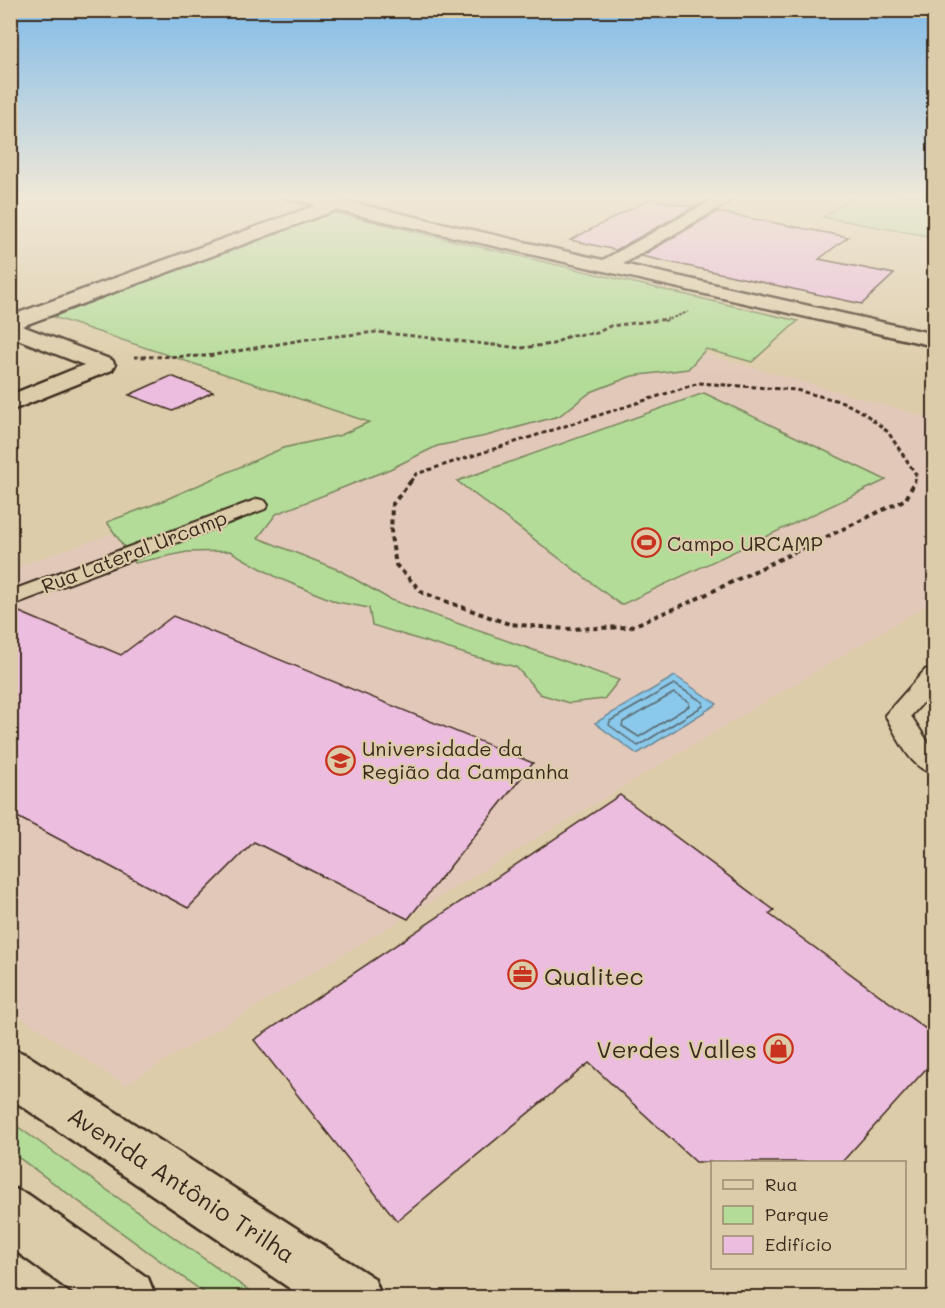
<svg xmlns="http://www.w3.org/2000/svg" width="945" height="1308" font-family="Mali,sans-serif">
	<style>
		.built { fill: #e2c8b9 }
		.green { fill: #b3dc98; stroke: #77835b; stroke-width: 1.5 }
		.water { fill: #8ac9eb; stroke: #6a8999; stroke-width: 1.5 }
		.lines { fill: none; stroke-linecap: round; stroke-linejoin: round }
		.shore { stroke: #5b6a70; stroke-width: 1.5 }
		.building { fill: #edbddf; stroke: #3b2a1e; stroke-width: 1.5 }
		.lane-casing { stroke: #3b2a1e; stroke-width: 4 }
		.street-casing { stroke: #3b2a1e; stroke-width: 5 }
		.secondary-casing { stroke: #3b2a1e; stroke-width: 5 }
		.path-far2 { stroke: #3b2a1e; stroke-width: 2; stroke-dasharray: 3 2; stroke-linecap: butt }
		.path-far1 { stroke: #3b2a1e; stroke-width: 3; stroke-dasharray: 4.5 3; stroke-linecap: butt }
		.path { stroke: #3b2a1e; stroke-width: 4; stroke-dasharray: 5 4; stroke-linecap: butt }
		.lane { fill: #ddcca9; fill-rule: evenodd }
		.street { fill: #ddcca9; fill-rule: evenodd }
		.secondary { fill: #ddcca9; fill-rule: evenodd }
		.labels { text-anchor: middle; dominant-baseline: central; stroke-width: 4.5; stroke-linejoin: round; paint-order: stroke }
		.poi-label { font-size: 20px; fill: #3b2a1e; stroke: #ddcca9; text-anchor: start }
		.street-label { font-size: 20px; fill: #3b2a1e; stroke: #ddcca9 }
		.near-poi-label { font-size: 24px; fill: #3b2a1e; stroke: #ddcca9; text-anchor: start }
		.near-street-label { font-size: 24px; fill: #3b2a1e; stroke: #ddcca9 }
	</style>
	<rect width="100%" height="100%" fill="#ddcca9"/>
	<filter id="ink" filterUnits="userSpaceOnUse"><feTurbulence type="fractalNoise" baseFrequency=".0167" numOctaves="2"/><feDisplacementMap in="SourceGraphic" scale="12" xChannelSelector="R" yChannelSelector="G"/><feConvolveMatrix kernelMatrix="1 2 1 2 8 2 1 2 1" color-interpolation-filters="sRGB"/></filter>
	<g filter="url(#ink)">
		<polygon class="built" points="699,352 934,419 934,601 125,1085 11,1011 10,569 392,436"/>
		<g class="green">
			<polygon points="856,195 934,195 934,237 823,217"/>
			<polygon points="317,212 331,212 798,321 752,362 706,349 688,369 632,376 591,392 559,416 486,436 437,446 390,469 276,514 258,538 339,570 391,600 619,680 604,699 569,703 540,694 516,667 472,656 372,625 369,608 337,602 278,578 230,551 187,552 135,563 107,522 160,502 283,448 341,435 369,422 53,317"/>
			<polygon points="704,393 886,480 621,605 457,481"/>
			<polygon points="11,1122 258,1297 210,1297 11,1152"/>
		</g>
		<polygon class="water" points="675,676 717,704 637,754 595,723"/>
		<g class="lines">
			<g class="shore">
				<polygon points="674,684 703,702 703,706 638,746 609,725 610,721"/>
				<polygon points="674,693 689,702 689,706 639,737 622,726 623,722"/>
			</g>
		</g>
		<g class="building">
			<polygon points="650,199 694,207 616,250 570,240"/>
			<polygon points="717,212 848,237 819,259 894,274 862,304 641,256"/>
			<polygon points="171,376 213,392 173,411 129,395"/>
			<polygon points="10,608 121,655 173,616 533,763 408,919 254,842 188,908 10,813"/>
			<polygon points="620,795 774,910 769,914 934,1035 934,1060 842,1162 696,1162 589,1063 397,1221 254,1040"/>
		</g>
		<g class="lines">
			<defs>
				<g id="lane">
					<polygon points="258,499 265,501 268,505 265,509 10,606 10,591"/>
					<path d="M934,667V690L911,716L934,751V774C908,767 898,736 885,715L925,670Z"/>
				</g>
				<polygon id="street" points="284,195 313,195 336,199 603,260 721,195 729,200 727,203 623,264 934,334 934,346 336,210 22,326 112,360 115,365 112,370 10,411 10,395 84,365 10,336 10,316 317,205 286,198"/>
				<g id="secondary">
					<polygon points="10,1048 27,1055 374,1278 382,1298 304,1298 10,1098"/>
					<polygon points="10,1187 29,1195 148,1278 156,1298 80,1298 10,1247"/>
				</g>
			</defs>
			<use href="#lane" class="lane-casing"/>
			<use href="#street" class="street-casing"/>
			<use href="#secondary" class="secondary-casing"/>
			<polyline class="path-far2" points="664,321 688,312"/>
			<g class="path-far1">
				<polyline points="134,357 208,356 308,339 377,332 521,348 553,344 571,335 597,333 610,326 668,319"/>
				<polyline points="410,482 416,474 699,383 796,390 843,402 864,413 888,432 917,476 914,482"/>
			</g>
			<polyline class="path" points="411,481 392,505 391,536 396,565 423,593 509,624 565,629 630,627 690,602 906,499 915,481"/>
			<use href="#lane" class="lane"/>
			<use href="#street" class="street"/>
			<use href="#secondary" class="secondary"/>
		</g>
	</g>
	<linearGradient id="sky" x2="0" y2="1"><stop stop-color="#82bce9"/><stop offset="0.52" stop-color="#f0e8d8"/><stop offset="1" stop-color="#f0e8d8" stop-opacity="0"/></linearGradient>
	<rect width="945" height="378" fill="url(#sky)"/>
	<defs>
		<symbol id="stadium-ring" viewBox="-11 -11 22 22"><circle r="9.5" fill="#ddcca9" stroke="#c8321e" stroke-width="1.5"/><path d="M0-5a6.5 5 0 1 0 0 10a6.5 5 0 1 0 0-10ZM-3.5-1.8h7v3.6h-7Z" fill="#c8321e"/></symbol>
		<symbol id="university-ring" viewBox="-11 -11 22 22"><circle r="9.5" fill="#ddcca9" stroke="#c8321e" stroke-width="1.5"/><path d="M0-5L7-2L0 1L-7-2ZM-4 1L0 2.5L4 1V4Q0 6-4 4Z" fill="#c8321e"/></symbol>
		<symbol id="office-ring" viewBox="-11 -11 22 22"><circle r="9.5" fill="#ddcca9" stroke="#c8321e" stroke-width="1.5"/><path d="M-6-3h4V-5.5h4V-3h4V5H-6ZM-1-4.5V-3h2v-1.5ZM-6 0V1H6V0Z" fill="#c8321e"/></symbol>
		<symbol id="shop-ring" viewBox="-11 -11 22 22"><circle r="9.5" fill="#ddcca9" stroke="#c8321e" stroke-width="1.5"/><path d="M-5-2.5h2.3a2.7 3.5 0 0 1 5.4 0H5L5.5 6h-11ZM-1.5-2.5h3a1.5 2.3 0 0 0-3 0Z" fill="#c8321e"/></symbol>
	</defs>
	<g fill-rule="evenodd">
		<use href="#stadium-ring" x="630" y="526" width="33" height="33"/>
		<use href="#university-ring" x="324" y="744" width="33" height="33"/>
		<use href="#office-ring" x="506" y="958" width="33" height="33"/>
		<use href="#shop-ring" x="762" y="1032" width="33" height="33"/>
	</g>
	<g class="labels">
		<g class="poi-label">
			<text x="667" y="543">Campo URCAMP</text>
			<text x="362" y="748">Universidade da<tspan x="362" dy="23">Região da Campanha</tspan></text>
		</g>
		<g class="street-label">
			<text transform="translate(134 551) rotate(-21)">Rua Lateral Urcamp</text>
		</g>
		<g class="near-poi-label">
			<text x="544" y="975">Qualitec</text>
			<text x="757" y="1048" text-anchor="end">Verdes Valles</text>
		</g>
		<g class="near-street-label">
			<text transform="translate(182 1184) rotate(33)">Avenida Antônio Trilha</text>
		</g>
	</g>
	<rect width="945" height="1308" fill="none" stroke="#ddcca9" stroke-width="36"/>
	<rect x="18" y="18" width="909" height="1272" fill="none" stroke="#3b2a1e" stroke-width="2" filter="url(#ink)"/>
	<rect x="711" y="1161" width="195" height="108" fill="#ddcca9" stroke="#9c8b71" stroke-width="1.5"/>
	<rect x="723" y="1180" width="30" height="9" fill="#ddcca9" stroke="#9c8b71" stroke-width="1.5"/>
	<text x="765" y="1191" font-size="18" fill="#3b2a1e">Rua</text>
	<rect x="723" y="1206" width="30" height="18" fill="#b3dc98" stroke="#9c8b71" stroke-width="1.5"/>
	<text x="765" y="1221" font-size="18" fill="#3b2a1e">Parque</text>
	<rect x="723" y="1236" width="30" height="18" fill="#edbddf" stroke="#9c8b71" stroke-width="1.5"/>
	<text x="765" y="1251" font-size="18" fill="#3b2a1e">Edifício</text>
</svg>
